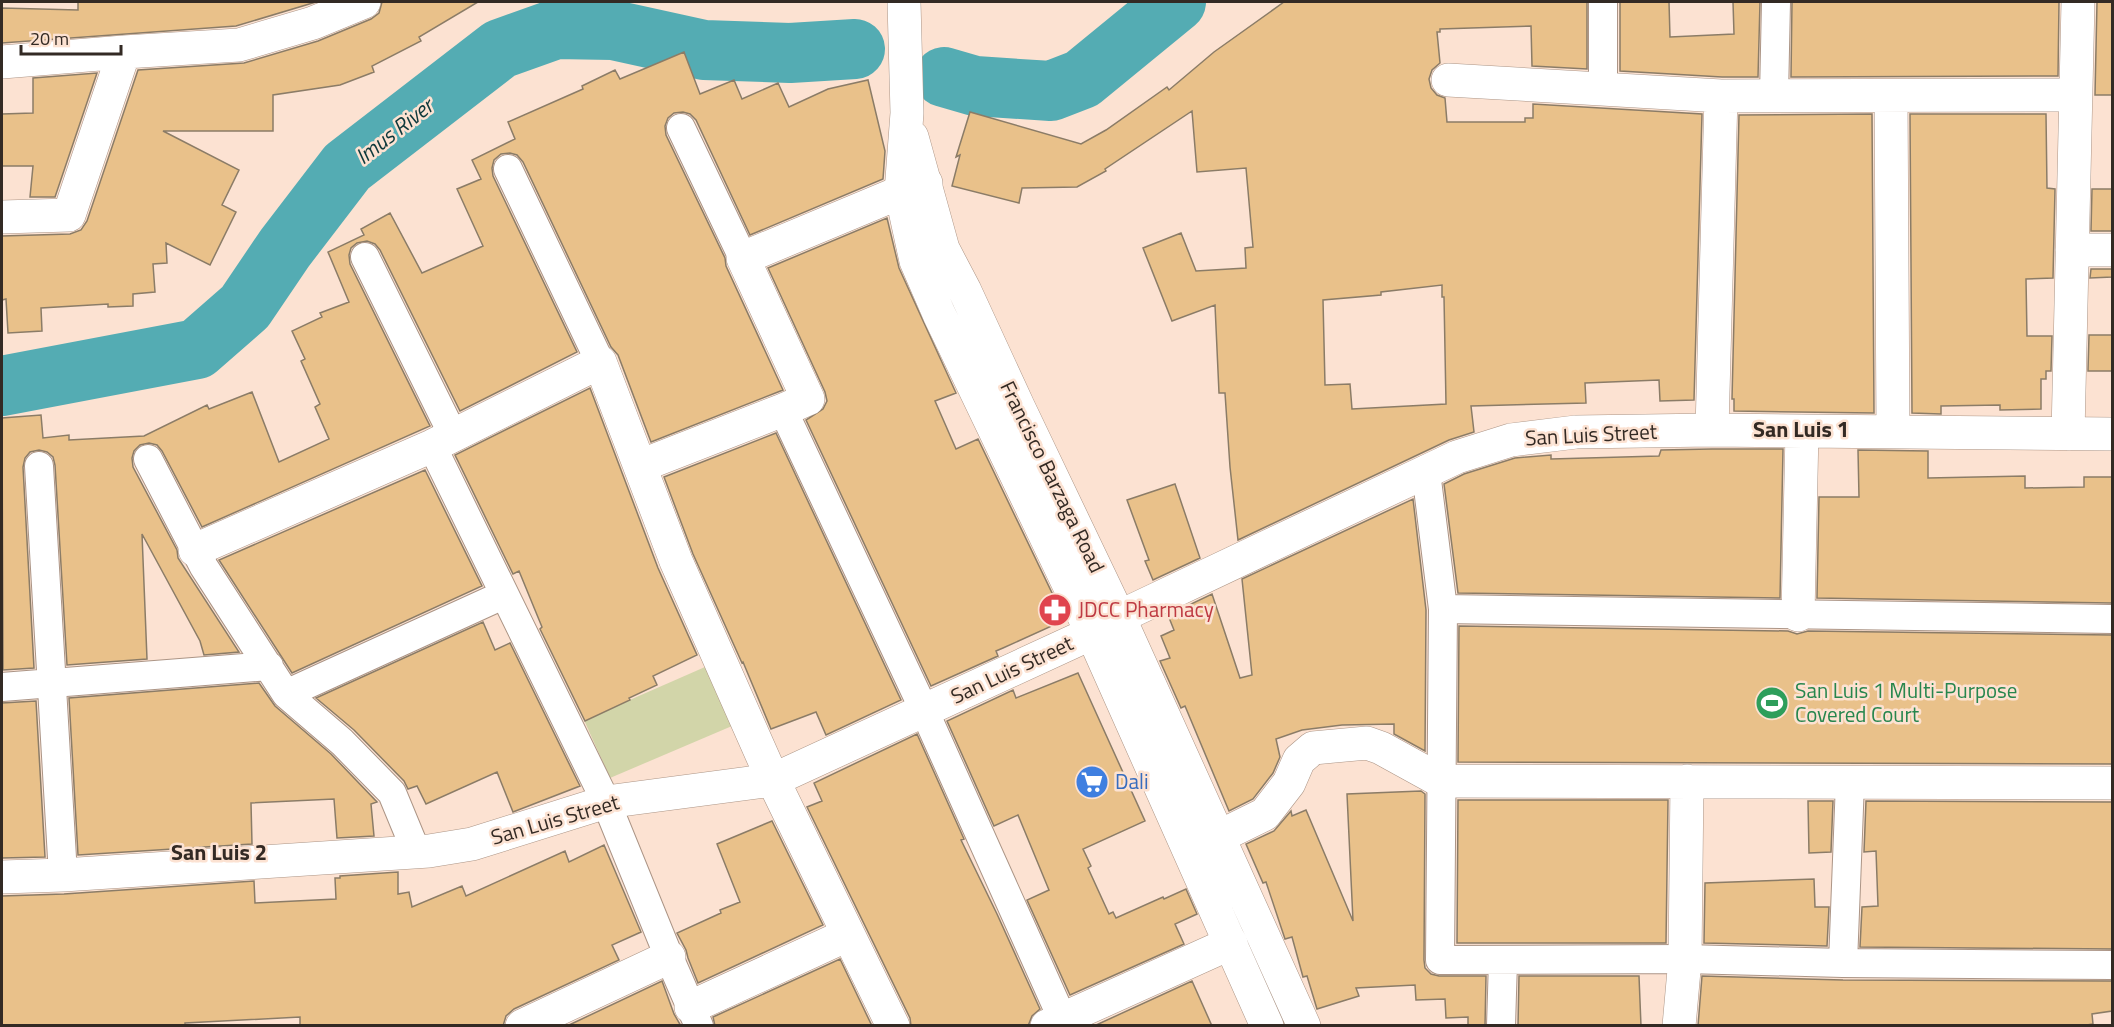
<svg xmlns="http://www.w3.org/2000/svg" width="2114" height="1027" font-family="'Titillium Web',sans-serif">
<rect width="100%" height="100%" fill="#fce2d2"/>
<!-- green -->
<path fill="#d2d5a9" d="M705,667L732,726L610,778L584,720Z"/>
<g fill="none" stroke-linecap="round" stroke-linejoin="round">
<!-- river -->
<path stroke="#54acb3" stroke-width="60" d="M944,77L975,86L1051,91L1082,79L1176,2
M2,386L197,349L245,307L285,248L347,167L500,49L556,29L613,30L704,50L790,53L855,49"/>
</g>
<!-- building -->
<path fill="#e9c18a" stroke="#8b7c67" stroke-width="1.5" fill-rule="evenodd" d="M78,2H316L236,26L2,43V8L78,10Z
M382,2H478L419,37L421,41L372,66L374,72L340,85L273,95V131H163L239,170L222,205L236,212L210,265L166,243L167,263L153,264L155,292L133,294V306L108,307V304L41,308L42,331L8,333L6,299L2,300V236L70,234L81,230L87,221L138,70L244,63L318,41L371,19L379,13Z
M1284,2H1587V69L1532,66L1531,26L1440,29V32H1437L1440,63L1432,70L1429,79L1431,88L1437,95L1445,98L1447,122H1525V118H1533V104L1702,114L1694,400L1660,401L1659,380L1585,383L1586,403L1471,406L1474,432L1449,440L1238,540L1230,467L1225,393H1219L1215,305L1172,321L1143,248L1181,233L1196,271L1246,268L1245,248L1253,247L1246,168L1197,172L1192,111L1105,169L1106,171L1077,187L1022,188L1019,203L952,186L960,155L956,157L970,112L1081,144L1106,130L1167,87L1169,90L1214,52ZM1442,285V297H1444L1446,404L1352,409L1350,384L1325,385L1323,300L1381,295V292Z
M1620,2H1669L1670,37L1734,34L1733,2H1760L1758,77H1722L1620,71Z
M1792,2H2059L2058,76L1791,77Z
M2097,2H2112V95H2095Z
M684,52L700,94L734,80L742,99L778,83L789,107L828,89L868,80L885,151L883,179L750,235L696,120L690,114L683,112L674,113L668,118L665,126L666,135L725,258L726,266L783,390L651,442L618,355L611,347L523,162L517,155L510,153L501,154L494,160L492,168L493,176L577,352L460,411L380,250L375,244L367,241L357,243L351,248L349,255L350,264L430,426L202,527L162,451L157,445L149,443L140,445L134,451L132,458L133,467L177,550L178,558L239,652L204,655L200,641L142,534L147,659L67,665L55,465L53,457L47,452L39,450L30,452L25,458L23,467L34,668L3,670L2,418L41,415L43,438L69,435V440L144,436L207,405L209,409L252,392L279,462L329,439L315,407L320,404L301,361L305,359L292,331L322,317L320,313L349,302L328,252L364,235L361,229L390,213L422,273L483,246L457,189L481,179L472,160L515,139L508,122L583,89L582,86L615,70L620,79Z
M97,73L55,197H30L33,166H2V114L33,113V78Z
M1872,114L1874,413L1734,411V399H1732L1739,115Z
M1910,114H2046L2047,188L2055,189L2053,278L2026,279L2027,336H2052L2051,371H2046V379H2041V409L2000,410V405L1941,406V414L1912,413Z
M2092,189H2112V231H2091Z
M887,218L899,268L956,393L935,401L956,449L978,439L1065,620L1003,648L996,651L998,656L931,686L806,420L823,409L827,401L825,392L768,268Z
M2091,269H2112V277L2090,278Z
M2089,335H2112V371H2088Z
M590,388L658,568L697,655L653,676L657,685L629,698L630,700L585,721L540,629L542,627L519,571L513,574L455,455Z
M776,433L901,700L826,735L816,712L771,729L743,662L742,663L693,554L664,477Z
M1712,449H1783L1780,598L1458,593L1444,484L1464,474L1515,458L1551,455V459L1659,456L1661,450Z
M1858,450L1928,451V478L2025,476V488L2084,487V477H2112V603L1817,598L1819,497H1859Z
M425,470L482,586L292,673L219,560Z
M1175,484L1200,558L1153,580L1145,561L1149,560L1127,500Z
M1413,499L1426,610L1425,751L1394,734V724L1342,725L1302,730L1276,739L1280,757L1273,773L1253,799L1229,811L1185,706L1181,708L1160,661L1170,658L1161,636L1174,630L1168,615L1212,594L1240,678L1252,675L1242,579Z
M483,622L495,650L510,643L580,786L513,812L497,772L426,804L417,786L408,789L404,781L354,730L316,698Z
M1459,626L1788,631L1797,634L1808,631L2112,635V764L1458,762Z
M1078,673L1145,821L1083,849L1091,866L1088,868L1109,914L1113,912L1116,918L1163,897L1164,899L1186,889L1197,914L1175,924L1184,944L1070,995L1027,900L1049,890L1018,815L994,826L947,721L1013,690L1016,698Z
M259,683L275,706L331,754L377,802L371,804L374,836L337,838L334,799L251,803L252,844L78,855L69,698Z
M36,701L45,857L2,858V703Z
M917,734L964,839L961,840L997,914L1040,1009L1032,1016L1028,1026H911L910,1018L807,807L822,801L814,783Z
M1421,791L1425,794L1424,960L1425,968L1431,974L1439,976H1486L1485,1026H1468V1017L1446,1018L1445,999L1416,1000L1415,985L1356,988L1359,996L1317,1009L1307,976L1303,977L1292,937L1285,939L1266,882L1263,883L1246,844L1274,831L1291,811L1292,816L1306,810L1353,921L1347,794Z
M1458,800H1668L1666,943H1457Z
M1808,801H1833L1831,852L1809,853Z
M1866,801L2112,802V949L1860,947L1862,907L1878,906L1876,851L1864,852Z
M772,821L823,925L698,983L688,958L686,950L677,933L721,913L720,910L740,902L717,844Z
M604,845L641,932L612,945L619,960L514,1009L506,1016L503,1026H300V1017L185,1023V1025L166,1026H2V896L64,894L254,881L255,903L336,899L335,878H340V876L398,872V894L409,892L412,907L462,886L466,896L565,851L569,862Z
M1814,879L1815,907H1829L1827,946L1704,943L1705,883Z
M840,959L872,1026H715L713,1017Z
M1519,976H1639L1641,1026H1518Z
M1702,976L1843,980L2112,981V1011L2092,1014L2093,1024L2080,1026H1698Z
M662,981L674,1014L681,1026H567Z
M1192,981L1212,1026H1094Z"/>
<g fill="none" stroke-linecap="round" stroke-linejoin="round">
<!-- pedestrian casing -->
<g stroke="#ac9586" stroke-width="30">
<path id="pedestrian" d="M1603,89V2
M1774,96L1776,2
M681,128L743,258
M508,169L600,362
M365,257L453,435
M783,410L924,710L1062,1018
M432,446L606,802L669,957L699,1026
M148,459L204,567L286,694L342,742L392,793L416,851
M39,466L63,875
M1426,472L1443,609L1440,960L1685,959L1843,963L2112,965
M1443,609L2112,619
M2,687L269,666
M286,694L503,595
M1843,963L1850,782
M1501,1026L1503,961"/>
</g>
<!-- minor casing -->
<g stroke="#ac9586" stroke-width="34">
<path id="minor" d="M2,62L124,52L239,45L313,23L364,2
M1448,80L1721,96L2075,95
M1891,96L1893,432
M2,217L69,215L124,52
M2072,250H2112
M1712,430L1721,96
M2068,434L2078,2
M640,466L783,410L808,399L743,258L901,192L926,183
M195,550L432,446L600,362L676,561L773,780L893,1026
M1798,615L1802,431
M1194,849L1265,814L1289,783L1299,760L1313,748L1367,743L1381,748L1441,781L2112,783
M2,877L63,875L429,851L472,844L606,802L773,780L1092,633L1119,617L1457,457L1511,440L1576,432L1712,430L2112,434
M691,1007L847,935
M522,1026L669,957
M1047,1026L1231,943
M1679,1026L1685,959L1687,781"/>
</g>
<!-- tertiary casing -->
<g stroke="#ac9586" stroke-width="34">
<path id="tertiary" d="M904,2L907,113L901,192L916,261L939,314L1092,633L1267,1026
M912,137L943,249L965,291L1018,406L1119,617L1304,1026"/>
</g>
<!-- pedestrian -->
<use href="#pedestrian" stroke="#fff" stroke-width="28"/>
<!-- minor -->
<use href="#minor" stroke="#fff" stroke-width="33"/>
<!-- tertiary -->
<use href="#tertiary" stroke="#fff" stroke-width="33"/>
</g>
<!-- icons -->
<defs>
<g id="pharmacy-disc" transform="scale(1.725)"><circle r="9.5" fill="#e0444e" stroke="#fce2d2"/><path d="M-2-6h4v4h4v4h-4v4h-4v-4h-4v-4h4Z" fill="#fff"/></g>
<g id="stadium-disc" transform="scale(1.725)"><circle r="9.5" fill="#2e9e5b" stroke="#fce2d2"/><path d="M0-5a6.5 5 0 1 0 0 10a6.5 5 0 1 0 0-10ZM-3.5-1.8h7v3.6h-7Z" fill="#fff"/></g>
<g id="supermarket-disc" transform="scale(1.725)"><circle r="9.5" fill="#3f7fe0" stroke="#fce2d2"/><path d="M-6-5.5h2.5l.6 2H6L4.5 2H-2.5L-4.4-4H-6ZM-1.5 3.2a1.3 1.3 0 1 0 .1 0ZM3 3.2a1.3 1.3 0 1 0 .1 0Z" fill="#fff"/></g>
</defs>
<g fill-rule="evenodd">
<use href="#pharmacy-disc" x="1055" y="610"/>
<use href="#stadium-disc" x="1772" y="703"/>
<use href="#supermarket-disc" x="1092" y="782"/>
</g>
<g text-anchor="middle" stroke-width="5" stroke-linejoin="round" paint-order="stroke">
<!-- street labels -->
<g font-size="21" fill="#332a24" stroke="#fce2d2">
<text transform="translate(1591 435) rotate(-3)" y="7">San Luis Street</text>
<text transform="translate(1052 477) rotate(64)" y="7">Francisco Barzaga Road</text>
<text transform="translate(1012 670) rotate(-25)" y="7">San Luis Street</text>
<text transform="translate(555 820) rotate(-16)" y="7">San Luis Street</text>
</g>
<!-- health labels -->
<g font-size="21" fill="#be3a42" stroke="#fce2d2" text-anchor="start">
<text x="1078" y="617">JDCC Pharmacy</text>
</g>
<!-- leisure labels -->
<g font-size="21" fill="#27864d" stroke="#fce2d2" text-anchor="start">
<text x="1795" y="698">San Luis 1 Multi-Purpose<tspan x="1795" dy="24">Covered Court</tspan></text>
</g>
<!-- shop labels -->
<g font-size="21" fill="#366cbe" stroke="#fce2d2" text-anchor="start">
<text x="1115" y="789">Dali</text>
</g>
<!-- water labels -->
<g font-size="22" font-style="italic" fill="#0d383b" stroke="#fce2d2">
<text transform="translate(394 131) rotate(-38)" y="8">Imus River</text>
</g>
<!-- neighbourhood labels -->
<g font-size="22" font-weight="bold" fill="#332a24" stroke="#fce2d2">
<text x="1801" y="437">San Luis 1</text>
<text x="219" y="860">San Luis 2</text>
</g>
</g>
<!-- border -->
<rect width="2114" height="1027" fill="none" stroke="#332a24" stroke-width="6"/>
<!-- scale -->
<path d="M21 45v9h100v-9" fill="none" stroke="#332a24" stroke-width="3"/>
<text x="30" y="45" font-size="18" fill="#332a24" stroke="#fce2d2" stroke-width="4.5" paint-order="stroke">20 m</text>
</svg>
